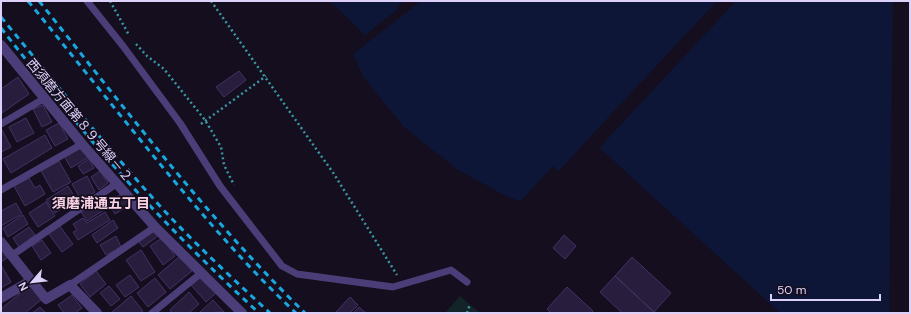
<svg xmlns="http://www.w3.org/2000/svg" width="911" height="314" font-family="'DM Sans','Noto Sans JP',sans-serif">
<rect width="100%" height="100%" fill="#140e1e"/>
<!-- green -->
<path fill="#122427" d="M460,296L480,313H445Z"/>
<!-- water -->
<path fill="#0e1637" d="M330,1H910V313H780L589,138L559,171L553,166L521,201L510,198L458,170L404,127L364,78L353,54L349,48L365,35Z"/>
<!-- pier -->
<path fill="#140e1e" d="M404,1H421L353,54L349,48L398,9L397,7Z
M717,1H736L599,148L589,138Z
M893,1H910V313H889Z"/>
<!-- building -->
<path fill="#291d3d" stroke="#453166" d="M239,71L246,80L224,97L216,87Z
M18,77L29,94L2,113L1,89Z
M43,105L52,122L42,127L33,109Z
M26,118L34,133L17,142L9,127Z
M59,123L68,139L55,146L46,130Z
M1,128L11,147L1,152Z
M45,135L52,148L11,173L3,159Z
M82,145L89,157L71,168L64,156Z
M89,159L94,168L83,174L78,166Z
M59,161L71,182L53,192L41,171Z
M100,171L108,183L99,190L91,177Z
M87,176L95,192L81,200L72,184Z
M29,178L35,188L40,185L45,194L25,206L14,186Z
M68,186L76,199L55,213L46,200Z
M122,193L130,205L115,214L108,203Z
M101,199L107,208L87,221L81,212Z
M46,202L55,216L38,227L29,213Z
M16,203L22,214L1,226V211Z
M105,212L110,220L78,240L73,232L77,230L73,224L83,218L87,223Z
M23,215L28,224L8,237L3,228Z
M113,220L118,228L97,243L92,235Z
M59,225L73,244L62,252L48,233Z
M29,227L35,235L19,247L13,238Z
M154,230L158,236L143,247L138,241Z
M564,235L576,246L565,259L553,248Z
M116,236L121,247L106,255L100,245Z
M162,238L175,256L163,265L150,246Z
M42,240L51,253L41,260L32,246Z
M1,249L7,258L1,262Z
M141,250L155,272L141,281L126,260Z
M180,256L192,271L170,289L158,275Z
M632,257L671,293L654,312L615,276Z
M1,265L11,282L1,288Z
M96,271L106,284L90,297L80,284Z
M130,275L139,287L125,297L116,285Z
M200,276L216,293L206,302L191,285Z
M615,276L654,312L652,313H622L600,292Z
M155,278L166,292L148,307L137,293Z
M30,285L42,299L25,313H1V309Z
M109,286L120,299L111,306L100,293Z
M567,287L593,311L592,313H551L547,309Z
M189,292L199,304L189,313H172L170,310Z
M72,295L82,308L75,313H64L58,305Z
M131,296L143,311L140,313H112V312Z
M350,297L358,305L350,313H337L336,312Z
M213,300L224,312L201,313L200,312Z
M40,307L46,313H32Z
M359,307L366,313H353Z"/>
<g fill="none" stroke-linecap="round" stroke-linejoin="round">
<!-- path -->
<path stroke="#3a98a4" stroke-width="2.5" stroke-dasharray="2 3" stroke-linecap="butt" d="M110,1L129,35
M211,1L334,174L397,275
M136,44L147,56L164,69L205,120L221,147L224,165L234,185
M201,124L266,76
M467,313L470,304"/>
<!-- service -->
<path stroke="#4b3e78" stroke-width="7" d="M87,1L123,46L180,123L220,186L282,266L297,274L393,287L451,270L467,282
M1,124L45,98
M1,190L82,144
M11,256L116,184
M70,285L155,227
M152,313L200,274"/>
<!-- minor -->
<path stroke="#4b3e78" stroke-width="10" d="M1,45L82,144L155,227L242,313
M1,242L46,299L70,285L97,313
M1,298L32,280"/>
<!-- rail -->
<path stroke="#18a7de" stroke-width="3" stroke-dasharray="6 5" stroke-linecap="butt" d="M28,1C77,61 125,122 175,182C213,227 252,272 296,313
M39,1C125,108 207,218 305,313
M1,17C53,80 104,144 159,205C194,243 232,278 270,313
M1,28C31,66 61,105 92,141C144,202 200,259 259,313"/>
</g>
<g text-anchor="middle" stroke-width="3.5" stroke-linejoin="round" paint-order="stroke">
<!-- street labels -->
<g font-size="13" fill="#ddd1fa" stroke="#140e1e">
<text transform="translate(80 120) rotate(50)" y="5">西須磨方面第８９号線－２</text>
</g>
<!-- neighbourhood labels -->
<g font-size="14" font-weight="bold" fill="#fad2e5" stroke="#140e1e">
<text x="101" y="208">須磨浦通五丁目</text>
</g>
</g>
<!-- border -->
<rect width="911" height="314" fill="none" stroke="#ddd1fa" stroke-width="4"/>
<!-- north arrow -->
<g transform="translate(32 282) rotate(242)" stroke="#140e1e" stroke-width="3" paint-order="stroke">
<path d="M0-3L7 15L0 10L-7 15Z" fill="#ddd1fa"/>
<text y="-6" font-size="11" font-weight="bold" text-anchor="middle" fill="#ddd1fa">N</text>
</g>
<!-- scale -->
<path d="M771 294v6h109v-6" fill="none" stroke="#ddd1fa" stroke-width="2"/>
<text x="777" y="294" font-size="12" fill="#ddd1fa" stroke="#140e1e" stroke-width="3" paint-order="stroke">50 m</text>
</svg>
